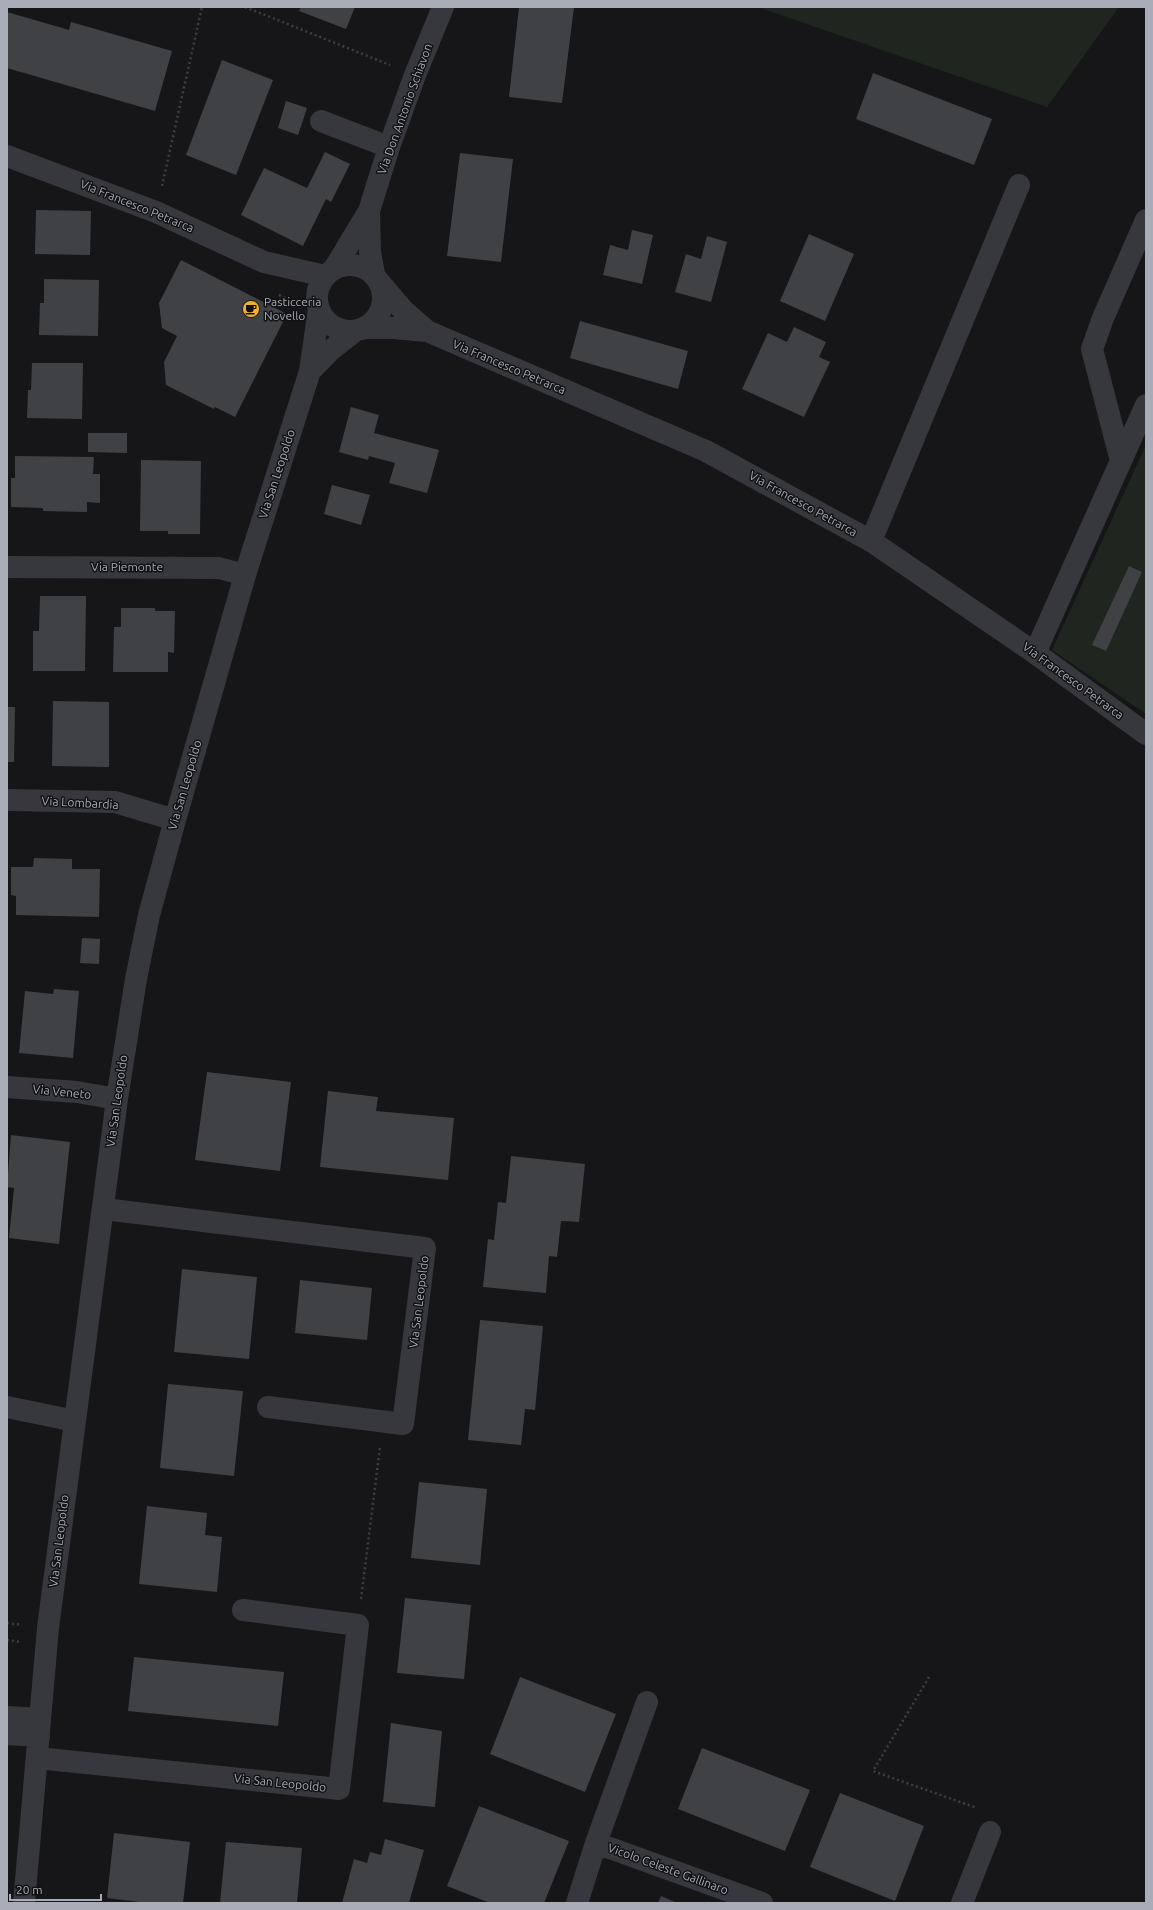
<svg xmlns="http://www.w3.org/2000/svg" width="1153" height="1910" font-family="Ubuntu,sans-serif">
<rect width="100%" height="100%" fill="#161618"/>
<!-- green -->
<path fill="#1e261f" d="M758,7H1119L1047,107Z
M1146,445V714L1052,650Z"/>
<!-- building -->
<path fill="#404145" d="M301,7H355L346,29L299,11Z
M519,7H574L562,103L509,97Z
M7,12L69,30L71,22L172,51L155,111L7,68Z
M222,60L273,80L236,175L186,155Z
M873,73L992,119L974,165L856,119Z
M286,101L307,108L298,135L278,128Z
M325,152L350,164L331,202L326,199L303,246L241,215L264,168L307,188Z
M460,153L513,159L501,262L447,256Z
M36,210L91,211L90,255L35,254Z
M632,230L653,235L642,284L603,275L610,245L628,250Z
M809,234L854,254L825,321L780,301Z
M707,236L727,242L711,302L675,292L686,254L701,259Z
M181,260L287,314L235,417L215,407L214,409L166,385L164,362L177,336L162,328L159,303Z
M44,279L99,280L98,336L39,335L40,303H44Z
M580,321L688,351L678,389L570,358Z
M794,327L826,342L819,357L830,362L804,417L742,389L768,333L787,342Z
M32,363H83L82,419L27,418L28,390H31Z
M351,407L379,415L374,433L439,450L427,493L389,483L395,463L369,456L368,460L339,452Z
M88,433H127V453L88,452Z
M15,456L94,457L93,474H100V503L87,502V512L43,511V508L11,507V478H15Z
M141,460L201,461L200,534H168V531H140Z
M332,485L370,495L361,525L324,514Z
M1129,566L1142,572L1106,651L1092,645Z
M40,596H86L85,671H33V631H39Z
M121,608H155V611H175L174,653L168,652V672H113L114,627H121Z
M53,701L109,702V767L52,766Z
M7,707H15L14,762H7Z
M34,858L72,859V869H100L99,917L16,915V896L11,895V867H33Z
M82,938L100,939L99,964L80,963Z
M54,989L79,991L73,1058L19,1053L25,991L53,994Z
M207,1072L291,1082L280,1171L195,1160Z
M328,1091L378,1097L376,1111L454,1118L448,1180L320,1167Z
M11,1135L70,1142L59,1244L9,1238L14,1188L7,1187Z
M511,1156L585,1164L579,1222L561,1221L557,1257L549,1256L546,1293L483,1287L488,1239L494,1240L498,1202L506,1203Z
M182,1269L257,1277L249,1359L174,1352Z
M300,1280L372,1288L367,1340L295,1333Z
M480,1320L543,1326L535,1410L525,1409L521,1445L468,1440Z
M168,1384L243,1391L234,1476L160,1468Z
M419,1482L487,1489L480,1565L411,1558Z
M147,1506L207,1513L205,1535L222,1537L217,1592L139,1584Z
M405,1598L471,1605L464,1679L397,1673Z
M134,1657L284,1672L278,1726L128,1711Z
M520,1677L616,1714L585,1792L490,1754Z
M391,1723L442,1731L435,1807L383,1802Z
M702,1748L810,1790L785,1851L678,1809Z
M840,1793L924,1826L895,1901L810,1867Z
M479,1806L569,1841L544,1903H490L447,1886Z
M114,1833L190,1842L183,1903H147L107,1898Z
M385,1839L424,1850L409,1903H342L354,1859L367,1863L370,1852L381,1855Z
M226,1842L302,1848L297,1903H220Z
M661,1896L677,1903H658Z"/>
<g fill="none" stroke-linecap="round" stroke-linejoin="round">
<!-- path -->
<path stroke="#3d3f44" stroke-width="2.5" stroke-dasharray="2 3" stroke-linecap="butt" d="M245,7L390,65
M162,186L202,7
M279,295L294,302
M361,1599L380,1447
M7,1623L22,1625
M7,1640L20,1642
M929,1677L873,1771L977,1808"/>
<!-- minor -->
<path stroke="#37383d" stroke-width="22" d="M321,121L389,147
M7,156L156,212L264,262L325,276
M369,211L370,252L374,274
M317 298a33 33 0 1 1 66 0a33 33 0 1 1-66 0Z
M334,269L369,211L389,147L415,75L443,7
M380,283L403,310L427,331
M365,328H393L427,331L706,451L871,541L1035,653L1146,734
M310,371L331,350L355,331
M1121,461L1092,349L1103,318L1146,220
M871,541L1019,185
M7,567L219,568L245,575
M1035,653L1146,405
M7,800L115,802L175,820
M7,1087L77,1092L117,1099
M104,1209L425,1248L403,1424L268,1407
M7,1407L75,1421
M7,1717L40,1719
M7,1734L39,1736
M37,1758L339,1789L358,1625L243,1610
M596,1843L647,1702
M24,1903L48,1628L117,1099L136,979L149,915L175,820L245,575L310,371L319,309
M577,1903L596,1843L762,1903
M962,1903L990,1832"/>
</g>
<!-- icons -->
<defs>
<g id="cafe-disc" transform="scale(0.9)"><circle r="9.5" fill="#f2b134" stroke="#111113"/><path d="M-5.5-4.5H6V0H3Q3 3.5 0 3.5H-2.5Q-5.5 3.5-5.5 0ZM3-3.2v2h1.7v-2ZM-6 4.5H4V6H-6Z" fill="#111"/></g>
</defs>
<g fill-rule="evenodd">
<use href="#cafe-disc" x="251" y="309"/>
</g>
<g text-anchor="middle" stroke-width="3" stroke-linejoin="round" paint-order="stroke">
<!-- street labels -->
<g font-size="12" fill="#a8adb8" stroke="#111113">
<text transform="translate(405 109) rotate(-70)" y="4">Via Don Antonio Schiavon</text>
<text transform="translate(137 206) rotate(22)" y="4">Via Francesco Petrarca</text>
<text transform="translate(509 367) rotate(23)" y="4">Via Francesco Petrarca</text>
<text transform="translate(277 474) rotate(-72)" y="4">Via San Leopoldo</text>
<text transform="translate(803 504) rotate(29)" y="4">Via Francesco Petrarca</text>
<text x="127" y="571">Via Piemonte</text>
<text transform="translate(1073 681) rotate(36)" y="4">Via Francesco Petrarca</text>
<text transform="translate(185 785) rotate(-74)" y="4">Via San Leopoldo</text>
<text transform="translate(80 803) rotate(3)" y="4">Via Lombardia</text>
<text transform="translate(62 1092) rotate(6)" y="4">Via Veneto</text>
<text transform="translate(117 1101) rotate(-82)" y="4">Via San Leopoldo</text>
<text transform="translate(419 1302) rotate(-83)" y="4">Via San Leopoldo</text>
<text transform="translate(59 1541) rotate(-83)" y="4">Via San Leopoldo</text>
<text transform="translate(280 1783) rotate(6)" y="4">Via San Leopoldo</text>
<text transform="translate(668 1869) rotate(20)" y="4">Vicolo Celeste Gallinaro</text>
</g>
<!-- poi labels -->
<g font-size="12" fill="#a8adb8" stroke="#111113" text-anchor="start">
<text x="264" y="306">Pasticceria<tspan x="264" dy="14">Novello</tspan></text>
</g>
</g>
<!-- border -->
<rect width="1153" height="1910" fill="none" stroke="#a8adb8" stroke-width="16"/>
<!-- scale -->
<path d="M10 1894v6h91v-6" fill="none" stroke="#a8adb8" stroke-width="2"/>
<text x="16" y="1894" font-size="12" fill="#a8adb8" stroke="#111113" stroke-width="3" paint-order="stroke">20 m</text>
</svg>
